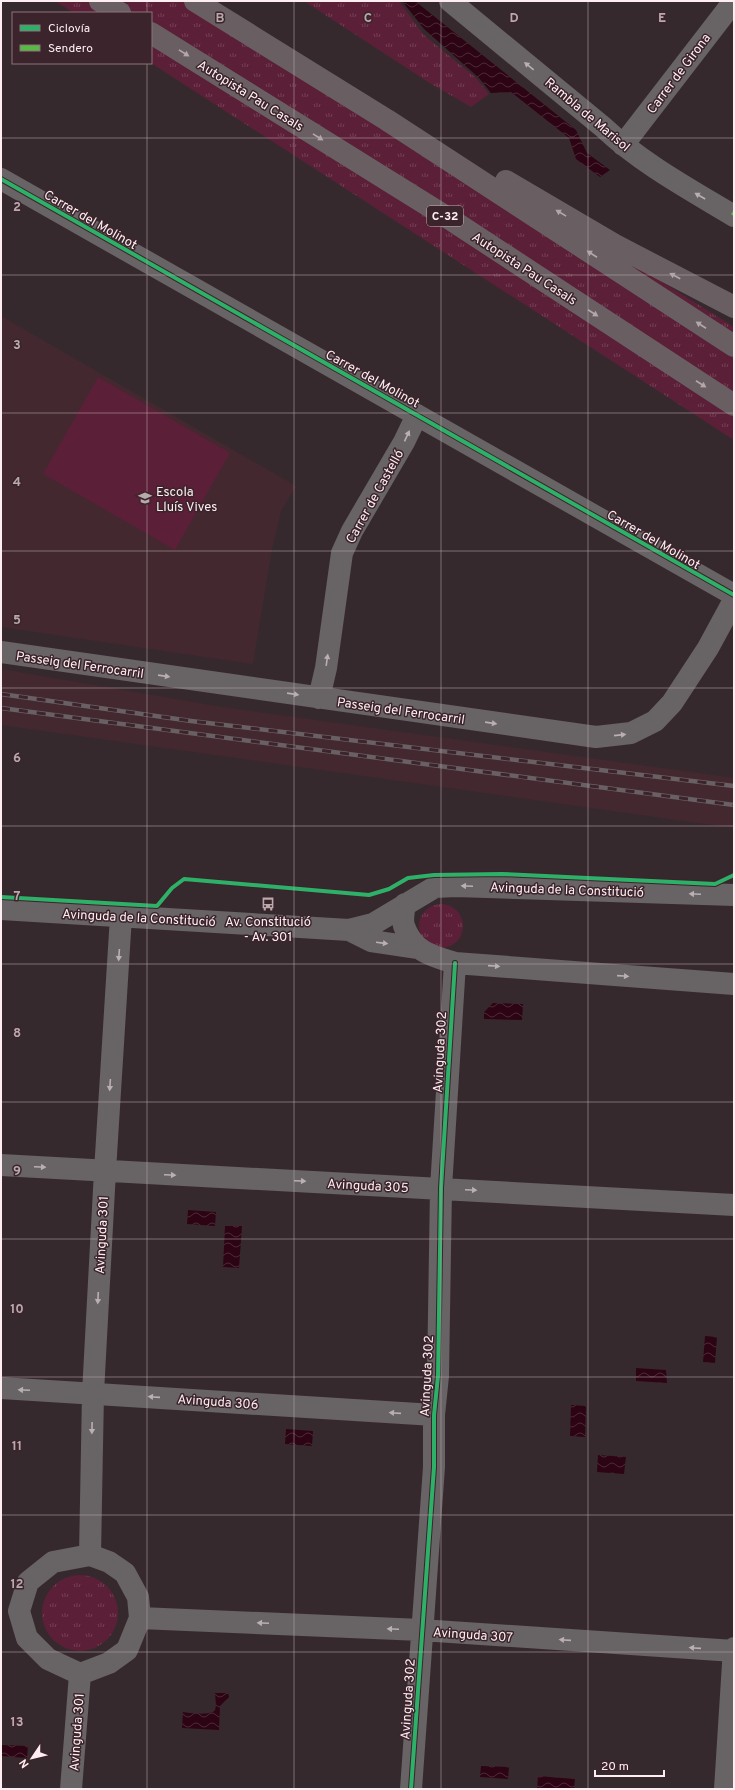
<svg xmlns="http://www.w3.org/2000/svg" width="735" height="1790" font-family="Overpass,sans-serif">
<defs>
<pattern id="grass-tufts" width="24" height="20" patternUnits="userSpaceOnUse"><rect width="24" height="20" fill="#5b1f37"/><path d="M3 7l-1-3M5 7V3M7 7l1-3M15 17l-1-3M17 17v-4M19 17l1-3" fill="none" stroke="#744054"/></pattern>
<pattern id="water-waves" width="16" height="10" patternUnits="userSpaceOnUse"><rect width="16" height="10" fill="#2d0414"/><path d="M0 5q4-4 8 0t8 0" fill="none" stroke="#4c2937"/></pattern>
</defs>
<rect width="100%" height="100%" fill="#36292d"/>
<!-- built -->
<path fill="#432830" d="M1,316L296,486L281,511L272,549L253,664L1,627Z
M1,669L222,707L734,778V828L1,725Z"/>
<!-- grass -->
<path fill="url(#grass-tufts)" d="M55,1H213L734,327V440L151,63V13H74Z
M304,1H399L424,35L475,77L489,94L471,107L428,82Z
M419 926a22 22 0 1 1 44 0a22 22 0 1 1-44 0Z
M42 1613a38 38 0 1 1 76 0a38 38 0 1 1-76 0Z"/>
<!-- pitch -->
<path fill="#5b1f37" d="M98,377L230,453L175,550L43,474Z"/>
<!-- water -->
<path fill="url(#water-waves)" d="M402,1H415L576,130L587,153L610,170L600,177L576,159L569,138L511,92L491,93L479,78L424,29Z
M493,1003L523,1004L522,1020L484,1019V1012Z
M188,1210L216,1212L215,1226L187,1224Z
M225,1226H242L239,1268L223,1267Z
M705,1336L717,1337L715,1363L703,1362Z
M636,1368L666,1370L667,1383L636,1381Z
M571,1405L586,1406L585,1437L570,1436Z
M286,1429L313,1431L312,1446L285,1444Z
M598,1455L626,1457L624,1474L597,1472Z
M215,1693H228L229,1697L220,1706L219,1730L182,1728L183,1712C189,1713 212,1716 215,1710C217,1705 215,1698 215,1693Z
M1,1745L28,1746L27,1758L1,1756Z
M481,1766L509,1767L508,1779L480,1777Z
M538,1776L575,1779L574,1789H537Z"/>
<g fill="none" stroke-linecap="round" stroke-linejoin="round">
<!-- minor -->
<path stroke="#686364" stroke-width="22" d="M450,1L603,127C641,163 689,189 734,216
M623,145L734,1
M1,179L734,595
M1,652L596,737L631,733L655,721L672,703L708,648L734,600
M319,698L326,668L342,553L352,531L404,442L417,415
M405,904C404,910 402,920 404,926C413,952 432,956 455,963L734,984
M1,909L349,930L373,924L435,887L456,886L734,895
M349,930L371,941L418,948
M1,1165L734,1205
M1,1388L434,1415
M90,1555L93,1393L105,1171L121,916
M90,1555L109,1562L125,1573L138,1597L140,1618L127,1650L109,1663L80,1674L48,1659L27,1638L19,1611L28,1582L53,1562Z
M140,1618L421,1630L734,1651
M71,1789L80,1674
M411,1789L434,1467V1415L438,1376L441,1188L455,963
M725,1789L734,1648"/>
<!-- highway -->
<path stroke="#695f63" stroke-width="22" d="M100,1L120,13
M195,1L387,120L734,346
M151,33L453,221L734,405
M506,181L615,245L734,307"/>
<!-- rail casing -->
<g stroke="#696063" stroke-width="4.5">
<path id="rail" d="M1,694L191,721L734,786
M1,708L734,805"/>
</g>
<!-- rail -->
<use href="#rail" stroke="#3b242b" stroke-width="3" stroke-dasharray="9" stroke-linecap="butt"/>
<!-- quiet -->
<path stroke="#58b947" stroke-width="3" stroke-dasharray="6 3" stroke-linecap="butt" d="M732,215L734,212"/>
<!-- cycleway casing -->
<g stroke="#3b242b" stroke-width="6">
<path id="cycleway" d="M1,179L734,595
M1,897L157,906L172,888L184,879L369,895L389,889L408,878L434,875L502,874L715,884L734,875
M411,1789L434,1467V1415L438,1376L441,1188L455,963"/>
</g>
<!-- cycleway -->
<use href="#cycleway" stroke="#2db169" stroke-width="4"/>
</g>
<!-- one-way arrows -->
<defs><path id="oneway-solid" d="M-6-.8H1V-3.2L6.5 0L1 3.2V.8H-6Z"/></defs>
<g fill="#b4a6aa">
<use href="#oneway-solid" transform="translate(184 53) rotate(32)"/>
<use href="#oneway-solid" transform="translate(318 137) rotate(32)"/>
<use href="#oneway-solid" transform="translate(561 213) rotate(-149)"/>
<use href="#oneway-solid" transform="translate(592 254) rotate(-147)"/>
<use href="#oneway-solid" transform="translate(675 276) rotate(-152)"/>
<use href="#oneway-solid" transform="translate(593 313) rotate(33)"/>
<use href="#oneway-solid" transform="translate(701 325) rotate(-147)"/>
<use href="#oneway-solid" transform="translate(701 384) rotate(33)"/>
</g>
<g fill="#baafb2">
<use href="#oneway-solid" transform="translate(529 66) rotate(-141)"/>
<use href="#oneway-solid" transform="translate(700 196) rotate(-150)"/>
<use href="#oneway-solid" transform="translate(407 436) rotate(-65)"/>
<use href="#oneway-solid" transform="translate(327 660) rotate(-82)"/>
<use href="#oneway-solid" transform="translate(164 676) rotate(8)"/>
<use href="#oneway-solid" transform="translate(293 694) rotate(8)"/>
<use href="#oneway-solid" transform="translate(491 723) rotate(8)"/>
<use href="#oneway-solid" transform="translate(620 735) rotate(-6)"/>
<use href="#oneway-solid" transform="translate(467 886) rotate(-178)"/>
<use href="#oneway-solid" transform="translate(695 894) rotate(-178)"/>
<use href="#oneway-solid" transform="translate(382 943) rotate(7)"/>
<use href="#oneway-solid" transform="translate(119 955) rotate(94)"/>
<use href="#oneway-solid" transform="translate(494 966) rotate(4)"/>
<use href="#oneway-solid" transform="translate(623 976) rotate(4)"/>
<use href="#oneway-solid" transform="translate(110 1085) rotate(94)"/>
<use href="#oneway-solid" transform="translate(40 1167) rotate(3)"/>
<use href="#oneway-solid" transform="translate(170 1175) rotate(3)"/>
<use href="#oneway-solid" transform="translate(300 1181) rotate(3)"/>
<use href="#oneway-solid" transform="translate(471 1190) rotate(3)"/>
<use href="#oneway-solid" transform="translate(98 1298) rotate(93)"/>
<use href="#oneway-solid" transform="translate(24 1390) rotate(-177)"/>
<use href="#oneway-solid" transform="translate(154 1397) rotate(-176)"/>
<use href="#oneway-solid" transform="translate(395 1413) rotate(-176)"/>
<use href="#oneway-solid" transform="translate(92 1428) rotate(91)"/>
<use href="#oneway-solid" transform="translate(263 1623) rotate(-178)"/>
<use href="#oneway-solid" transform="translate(393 1629) rotate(-178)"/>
<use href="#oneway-solid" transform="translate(565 1640) rotate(-176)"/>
<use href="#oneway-solid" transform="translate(695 1648) rotate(-176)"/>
</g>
<!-- grid -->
<path fill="none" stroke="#b8a9ad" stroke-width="1" stroke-opacity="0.55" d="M147,1V13M294,1V1789M441,1V1789M588,1V1789M147,63V1789M1,138H734M1,275H734M1,413H734M1,551H734M1,688H734M1,826H734M1,964H734M1,1102H734M1,1239H734M1,1377H734M1,1515H734M1,1652H734"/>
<!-- icons -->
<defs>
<g id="school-bare" transform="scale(1.08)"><path d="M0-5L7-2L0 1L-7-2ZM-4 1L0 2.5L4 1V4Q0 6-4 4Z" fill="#b8a9ad" stroke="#3b242b" stroke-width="2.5" paint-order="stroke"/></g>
<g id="bus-bare" transform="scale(1.08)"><path d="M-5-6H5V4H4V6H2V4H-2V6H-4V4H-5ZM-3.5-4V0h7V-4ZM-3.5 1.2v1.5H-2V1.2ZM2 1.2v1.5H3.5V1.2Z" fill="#b8a9ad" stroke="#3b242b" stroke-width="2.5" paint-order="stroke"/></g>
</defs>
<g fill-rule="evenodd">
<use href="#school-bare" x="145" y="498"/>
<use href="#bus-bare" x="268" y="904"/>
</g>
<g text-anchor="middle" stroke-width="3" stroke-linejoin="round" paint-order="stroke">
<!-- shield labels -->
<rect fill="#3b242b" stroke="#c4b1b6" stroke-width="1" x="427" y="206" width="36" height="20" rx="3"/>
<g font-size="12" font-weight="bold" fill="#feeef2">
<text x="445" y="220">C-32</text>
</g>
<!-- street labels -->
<g font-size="13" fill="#feeef2" stroke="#3b242b">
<text transform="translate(678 73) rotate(-53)" y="5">Carrer de Girona</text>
<text transform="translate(251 95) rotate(32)" y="5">Autopista Pau Casals</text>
<text transform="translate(588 114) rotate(40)" y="5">Rambla de Marisol</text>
<text transform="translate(91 219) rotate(30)" y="5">Carrer del Molinot</text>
<text transform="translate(525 268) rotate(33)" y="5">Autopista Pau Casals</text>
<text transform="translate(373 378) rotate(29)" y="5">Carrer del Molinot</text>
<text transform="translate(374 496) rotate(-61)" y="5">Carrer de Castelló</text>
<text transform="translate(654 539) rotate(30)" y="5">Carrer del Molinot</text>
<text transform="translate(80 664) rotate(8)" y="5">Passeig del Ferrocarril</text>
<text transform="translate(401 710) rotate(8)" y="5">Passeig del Ferrocarril</text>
<text transform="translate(567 889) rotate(2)" y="5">Avinguda de la Constitució</text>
<text transform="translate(139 917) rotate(3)" y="5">Avinguda de la Constitució</text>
<text transform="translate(439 1052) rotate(-87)" y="5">Avinguda 302</text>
<text transform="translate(368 1185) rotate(3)" y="5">Avinguda 305</text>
<text transform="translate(101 1235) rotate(-87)" y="5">Avinguda 301</text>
<text transform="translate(426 1376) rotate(-87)" y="5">Avinguda 302</text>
<text transform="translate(218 1401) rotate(4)" y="5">Avinguda 306</text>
<text transform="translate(473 1634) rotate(4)" y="5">Avinguda 307</text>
<text transform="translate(407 1699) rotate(-86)" y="5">Avinguda 302</text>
<text transform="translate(76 1732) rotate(-86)" y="5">Avinguda 301</text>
</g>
<!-- poi labels -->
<g font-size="13" fill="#feeef2" stroke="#3b242b" text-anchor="start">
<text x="156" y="496">Escola<tspan x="156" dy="15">Lluís Vives</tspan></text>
<text x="268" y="926" text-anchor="middle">Av. Constitució<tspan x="268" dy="15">- Av. 301</tspan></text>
</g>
</g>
<g font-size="13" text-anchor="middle" font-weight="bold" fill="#b8a9ad" stroke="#3b242b" stroke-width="3" stroke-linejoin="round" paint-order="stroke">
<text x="220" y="22">B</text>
<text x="368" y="22">C</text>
<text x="514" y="22">D</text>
<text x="662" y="22">E</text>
<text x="17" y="211">2</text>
<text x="17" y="349">3</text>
<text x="17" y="486">4</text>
<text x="17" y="624">5</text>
<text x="17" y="762">6</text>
<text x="17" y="900">7</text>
<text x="17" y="1037">8</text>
<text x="17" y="1175">9</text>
<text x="17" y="1313">10</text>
<text x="17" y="1450">11</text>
<text x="17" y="1588">12</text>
<text x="17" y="1726">13</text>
</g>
<!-- border -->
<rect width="735" height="1790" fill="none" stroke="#feeef2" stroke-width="4"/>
<!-- legend -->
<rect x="12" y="12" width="140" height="52" fill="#3b242b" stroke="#89757b"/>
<rect x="20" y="25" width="20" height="6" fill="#2db169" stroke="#89757b"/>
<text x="48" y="32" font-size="12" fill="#feeef2">Ciclovía</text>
<rect x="20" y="45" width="20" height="6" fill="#58b947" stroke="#89757b"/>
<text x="48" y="52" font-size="12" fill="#feeef2">Sendero</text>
<!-- north arrow -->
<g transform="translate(32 1758) rotate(235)" stroke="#3b242b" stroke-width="3" paint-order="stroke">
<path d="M0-3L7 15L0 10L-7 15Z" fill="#feeef2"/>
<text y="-6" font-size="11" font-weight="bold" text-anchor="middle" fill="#feeef2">N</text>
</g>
<!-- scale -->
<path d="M595 1770v6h69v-6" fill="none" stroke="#feeef2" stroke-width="2"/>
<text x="601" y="1770" font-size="12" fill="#feeef2" stroke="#3b242b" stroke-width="3" paint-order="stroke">20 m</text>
</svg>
